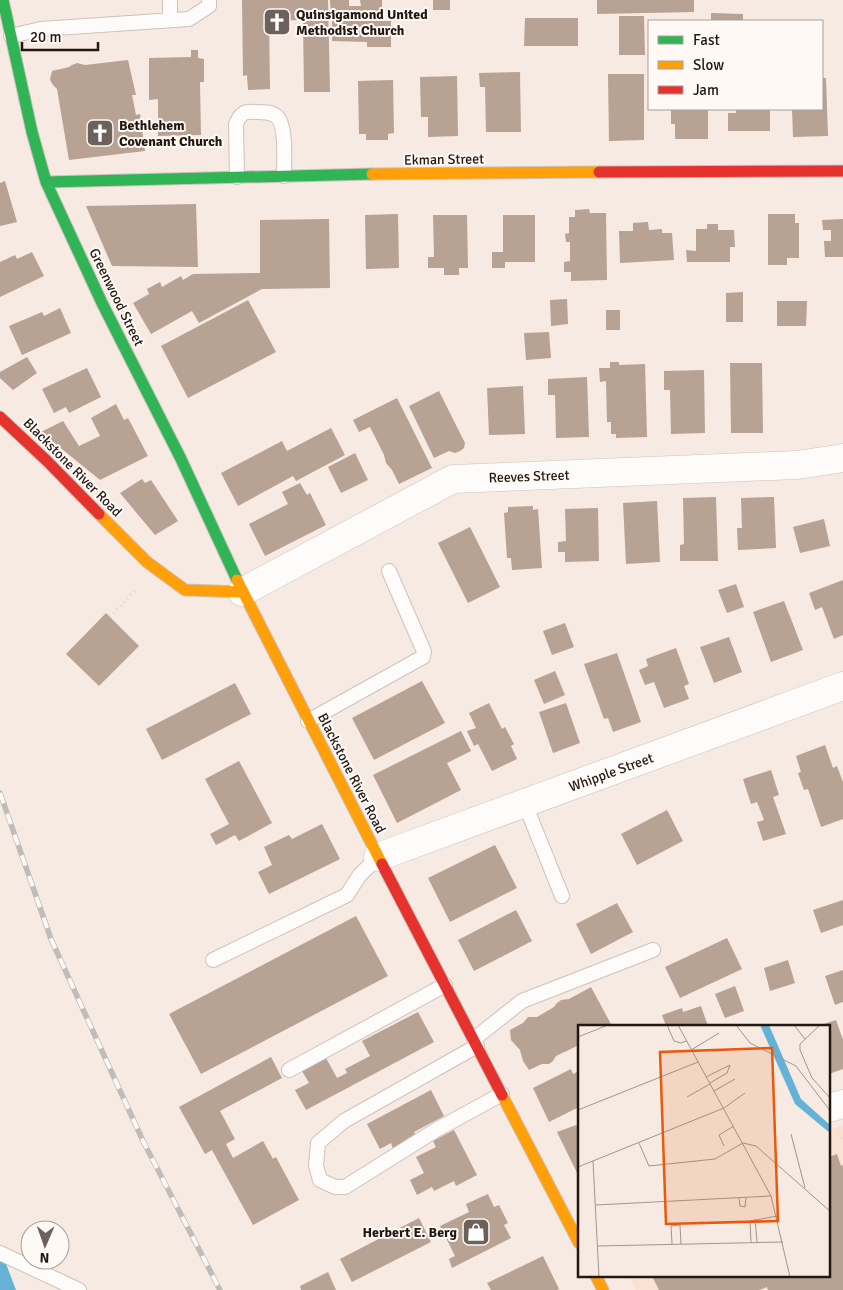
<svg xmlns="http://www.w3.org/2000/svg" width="843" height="1290" font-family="Signika,sans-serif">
<rect width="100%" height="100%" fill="#f6eae2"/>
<!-- built -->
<path fill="#fae2d3" d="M843,1125V1290H636L629,1276H829V1130Z"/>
<!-- water -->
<path fill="#64b3d6" d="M0,1248L16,1290H0Z"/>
<!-- building -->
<path fill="#b7a293" d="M242,0H328L330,92H304L303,20L269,21L270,89L248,90L247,75L243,76Z
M330,0H349V6H361L360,0H382V17L331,19Z
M433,0H450V10H433Z
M597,0H694V12L597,14Z
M711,13L743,14V21H711Z
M619,16H644L645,55H619Z
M525,18H578V46H524Z
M332,21H391V47H367V42L332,41Z
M191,50H198V58L204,59V82H200L201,135L158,136V99L149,100V58L191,57Z
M128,60L136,95H132L136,115L140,114L145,151L69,160L57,89L53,85L50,80L51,75L52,71L69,67L72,65L77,63L85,65Z
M520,72L521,132H486L485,87H480L479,73Z
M608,74H644V140L609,141Z
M457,76L458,136L428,137V117H421L420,77Z
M822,78H826L828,136L793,137L792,109H822Z
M393,80L394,133L388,134V140H366V134H359L358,81Z
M671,109H708V139H675V124H671Z
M736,109H770V131H728V113H736Z
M5,181L17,222L0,226V183Z
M196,204L198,267L112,266L86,206Z
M589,209L590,213H606L607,280L571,281V272H564V262L570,261V242H566L565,234L569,233V217H575V210Z
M398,214L399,268L366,269L365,215Z
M768,214H795V223H799V258H787V265H768Z
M433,215H467L468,268H459V275H444V268H428V257H434Z
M503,215H535V262H505V268H492V252H503Z
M329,219L330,288L262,289L199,323L192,311L151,334L133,303L149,294L147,289L160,282L162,287L181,276L183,280L193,274L260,273V220Z
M843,219V257H825L824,241H831V230H823L822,220Z
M648,222L649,230L662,229V233H672L674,260L620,263L619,231H633V223Z
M707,224H718V230H734L735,247H730V262H687L686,250L696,251V229H707Z
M32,252L44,276L0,297V262L15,255L17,259Z
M743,292V322H726V293Z
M567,299L568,324L551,326L550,300Z
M248,300L276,352L188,398L161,346Z
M777,301H807L806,326H777Z
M60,308L71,333L22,355L9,326L42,312L44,316Z
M606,310H620V330H606Z
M549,332L551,358L526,360L524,333Z
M27,357L37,373L13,390L0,378V372Z
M610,362H619V365L645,364L647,437L616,438V434H611V422H607L606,381L600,382L599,368H610Z
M730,363H762L763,433H731Z
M87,368L101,397L69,413L66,407L54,413L42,389Z
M704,370L705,433L671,434L670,390H664V371Z
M587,377L589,437L556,438L555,395H548V379Z
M523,386L525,434L489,435L487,388Z
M439,391L465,443L464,448L460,451L455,453L449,451L434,458L409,406Z
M397,398L432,468L399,484L392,470L386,463L384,455L370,427L359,432L353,420Z
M116,404L124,420L128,418L148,456L100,480L41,432L63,421L79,446L100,436L91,418Z
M331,428L345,455L296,481L293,476L238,506L221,473L282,441L287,451Z
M355,453L368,480L341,493L328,467Z
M142,479L145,483L151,480L178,521L155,535L120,493Z
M300,483L307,495L310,493L326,525L265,556L249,524L288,504L282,492Z
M716,497L718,561H680V545L684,544L683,498Z
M774,497L776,548L738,550L737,528H742L741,498Z
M657,501L660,562L626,564L623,503Z
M533,506V510L538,509L542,568L512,570L511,558H507L504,513L508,512V507Z
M598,508L599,561L565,562V552H558V542L566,541L565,509Z
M824,519L830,546L800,553L793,527Z
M470,527L500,587L468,603L438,543Z
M843,580V635L834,639L822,607L815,610L809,593Z
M736,584L744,607L727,613L718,590Z
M784,601L803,650L771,662L753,612Z
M106,613L139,646L99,686L66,654Z
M565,623L574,647L552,655L543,631Z
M729,637L742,672L714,683L700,647Z
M676,648L689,684L684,686L689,699L664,708L654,682L645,685L639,670L648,666L646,659Z
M617,653L641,722L613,732L608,718L604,719L584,664Z
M555,671L565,695L544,704L534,680Z
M422,681L445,723L374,760L352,718Z
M235,683L251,714L162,760L146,729Z
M489,703L502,729L505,727L514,744L511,746L517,759L492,771L478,744L474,746L467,731L476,728L469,713Z
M566,703L580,743L553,753L539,712Z
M461,731L471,751L447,763L461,790L397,823L373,775Z
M825,745L833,768L837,766L843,782V819L821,827L808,789L804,790L798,773L801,772L796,756Z
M239,761L272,823L239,841L235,835L216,845L210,834L229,824L205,779Z
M771,770L779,795L773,797L786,834L763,841L757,822L764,820L757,802L751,804L743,779Z
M667,810L683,841L637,865L621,834Z
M322,824L340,859L269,894L258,872L272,865L264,847L289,835L292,839Z
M495,845L517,888L450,922L428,878Z
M843,900V925L821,933L813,910Z
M617,903L633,932L591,954L576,924Z
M516,910L532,941L474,971L458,940Z
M356,916L388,976L201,1074L169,1014Z
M727,938L742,969L680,998L665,967Z
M788,960L795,983L770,991L764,968Z
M843,970V1002L835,1005L825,976Z
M735,986L744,1011L725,1018L715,994Z
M591,987L612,1026H579V1049L577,1046L556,1056L553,1061L549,1064H542L529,1070L523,1061L520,1050L511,1040L510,1030L523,1023L528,1017H537L554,1007L556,1004L561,1000L569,999Z
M701,1006L708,1026H666L662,1015L682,1008L683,1012Z
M418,1012L434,1042L306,1110L295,1090L309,1083L302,1071L326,1058L337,1078L347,1073L345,1069L370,1056L362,1041Z
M836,1020L843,1040V1069L829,1074V1026H818Z
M271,1057L282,1078L220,1111L235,1139L226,1144L233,1158L263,1141L273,1159L276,1157L299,1200L253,1225L212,1150L205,1154L179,1107Z
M571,1069L573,1074L579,1071V1107L549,1122L533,1088Z
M431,1090L444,1116L414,1132L417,1136L393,1149L391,1143L380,1149L367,1124Z
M579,1124V1177L557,1132Z
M454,1130L477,1175L456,1186L454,1181L434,1191L432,1187L417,1195L410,1180L424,1173L416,1157L436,1147L433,1141Z
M837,1154L841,1166L843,1165V1290H768L767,1287L759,1290H659L652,1276H829V1157Z
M488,1194L494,1207L499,1205L508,1223L504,1225L511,1238L452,1268L449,1259L455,1256L440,1226L469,1212L466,1204Z
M419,1218L431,1242L352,1282L340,1259Z
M543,1256L559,1289L557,1290H491L487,1283Z
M328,1272L336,1290H301L300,1286Z"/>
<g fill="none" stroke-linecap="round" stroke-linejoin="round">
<!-- lane casing -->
<g stroke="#cdc2bc" stroke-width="16">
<path id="lane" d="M170,0V20
M11,36L41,29L189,19L209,6V0
M237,177L236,124C241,112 245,111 257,112C264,112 271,112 276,116C287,124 284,163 284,176
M308,721L423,657L424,652L422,647L389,571
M525,804L562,896
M213,960L347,895L359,876L378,857
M474,1039L522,1001L653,950
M477,1046L344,1121L318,1143L316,1166L320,1180L335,1187H345L436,1130L502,1094
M289,1070L445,985
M0,1253L79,1290"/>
</g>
<!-- street casing -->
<g stroke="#cdc2bc" stroke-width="29">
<path id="street" d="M242,592L453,479L797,465L843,458
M378,857L843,686
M829,1108L843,1104"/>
</g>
<!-- fast casing -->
<g stroke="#cdc2bc" stroke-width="13">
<path id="fast" d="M3,0L32,132L46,182L102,303L181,459L237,580
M46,182L372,174"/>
</g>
<!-- slow casing -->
<g stroke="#cdc2bc" stroke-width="13">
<path id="slow" d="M372,174L599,172
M99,514L147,562L185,590L242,592
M237,580L382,864
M502,1095L579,1243
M596,1276L603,1290"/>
</g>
<!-- jam casing -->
<g stroke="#cdc2bc" stroke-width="13">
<path id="jam" d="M599,172L843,171
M0,417L47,461L99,514
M382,864L502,1095"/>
</g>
<!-- path -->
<path stroke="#dbd7d5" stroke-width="3" stroke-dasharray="1 4" stroke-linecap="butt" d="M110,617L137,588
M840,1133L843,1142"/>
<!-- lane -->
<use href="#lane" stroke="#fefcfb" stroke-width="14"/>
<!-- street -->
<use href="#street" stroke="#fefcfb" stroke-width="28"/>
<!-- fast -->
<use href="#fast" stroke="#30b455" stroke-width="11"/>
<!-- slow -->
<use href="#slow" stroke="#ff9f0a" stroke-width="11"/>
<!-- jam -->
<use href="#jam" stroke="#e5322d" stroke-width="11"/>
<!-- rail casing -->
<g stroke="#bfbcba" stroke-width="5.5">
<path id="rail" d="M0,793L51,939L143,1141L220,1290"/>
</g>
<!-- rail -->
<use href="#rail" stroke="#fff9f6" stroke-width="4" stroke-dasharray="11" stroke-linecap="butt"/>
</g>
<!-- icons -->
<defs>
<g id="church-square" transform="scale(1.4375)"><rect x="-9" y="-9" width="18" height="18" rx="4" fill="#6c625b" stroke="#fff9f6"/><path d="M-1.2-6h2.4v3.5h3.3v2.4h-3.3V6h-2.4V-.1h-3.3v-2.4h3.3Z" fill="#fff"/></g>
<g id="shop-square" transform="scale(1.4375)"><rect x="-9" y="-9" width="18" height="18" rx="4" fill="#6c625b" stroke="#fff9f6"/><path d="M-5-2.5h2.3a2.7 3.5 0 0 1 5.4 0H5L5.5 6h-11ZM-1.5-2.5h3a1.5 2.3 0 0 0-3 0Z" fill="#fff"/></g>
</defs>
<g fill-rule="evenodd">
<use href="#church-square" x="277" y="22"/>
<use href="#church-square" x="100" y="133"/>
<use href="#shop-square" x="476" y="1232"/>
</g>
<g text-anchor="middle" stroke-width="4" stroke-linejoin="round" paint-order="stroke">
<!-- poi labels -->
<g font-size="14" font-weight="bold" fill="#221812" stroke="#fff9f6" text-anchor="start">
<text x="296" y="19">Quinsigamond United<tspan x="296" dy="16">Methodist Church</tspan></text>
<text x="119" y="130">Bethlehem<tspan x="119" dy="16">Covenant Church</tspan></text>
<text x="457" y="1237" text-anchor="end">Herbert E. Berg</text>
</g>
<!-- street labels -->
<g font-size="14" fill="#221812" stroke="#fff9f6">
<text transform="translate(444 159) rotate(-1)" y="5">Ekman Street</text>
<text transform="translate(117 297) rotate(64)" y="5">Greenwood Street</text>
<text transform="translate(73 467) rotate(45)" y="5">Blackstone River Road</text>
<text transform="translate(529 476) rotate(-2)" y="5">Reeves Street</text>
<text transform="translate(611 772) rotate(-20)" y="5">Whipple Street</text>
<text transform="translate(352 773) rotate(63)" y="5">Blackstone River Road</text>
</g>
</g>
<!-- overview -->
<g transform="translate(578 1025)">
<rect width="252" height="252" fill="#f6eae2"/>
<path d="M182,0H191L223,74L252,100V108L217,79Z" fill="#64b3d6"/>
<path fill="none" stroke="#a1968f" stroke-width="1" d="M89,0L96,16L103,18L108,16M100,0L193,171L212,252M158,0L172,18L218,41L253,87M216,0L227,14M242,0L222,19V25L234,53L253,74M0,12L30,0M113,25L141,8M128,52L152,40L149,48L132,58M136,66L157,54M109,72L132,59M0,85L120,37M213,109L227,163M61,118L71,141L137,134L165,118M165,118L178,121L253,187M146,121L141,110L156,101M15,136L21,252M0,142L146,83L167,68M161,173L162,181L167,182L168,173M18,180L193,171M177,194L179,217M173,218L172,196L199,191M94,219L93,201L102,200L103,219M20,221L205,217"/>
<path fill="#e8590c" fill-opacity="0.15" stroke="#e8590c" stroke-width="2.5" d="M194,23L200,196L88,199L82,27Z"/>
<rect width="252" height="252" fill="none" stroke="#221812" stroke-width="2.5"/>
</g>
<!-- legend -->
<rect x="648" y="20" width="175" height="90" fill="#fff9f6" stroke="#a79f9b"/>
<rect x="658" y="36" width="25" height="8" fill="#30b455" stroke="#a79f9b"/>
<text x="693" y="45" font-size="15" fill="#221812">Fast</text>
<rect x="658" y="61" width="25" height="8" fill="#ff9f0a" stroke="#a79f9b"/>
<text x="693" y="70" font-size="15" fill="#221812">Slow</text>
<rect x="658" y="86" width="25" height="8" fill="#e5322d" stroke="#a79f9b"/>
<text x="693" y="95" font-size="15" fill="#221812">Jam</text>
<!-- north arrow -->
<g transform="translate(45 1245) rotate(182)"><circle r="24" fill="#fff9f6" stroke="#a79f9b"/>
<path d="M0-4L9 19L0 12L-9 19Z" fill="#6c625b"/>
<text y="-8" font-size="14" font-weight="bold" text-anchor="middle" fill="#221812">N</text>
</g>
<!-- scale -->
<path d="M22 42v8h76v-8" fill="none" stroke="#221812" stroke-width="2.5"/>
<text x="30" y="42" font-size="15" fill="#221812" stroke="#fff9f6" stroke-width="4" paint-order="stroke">20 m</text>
</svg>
